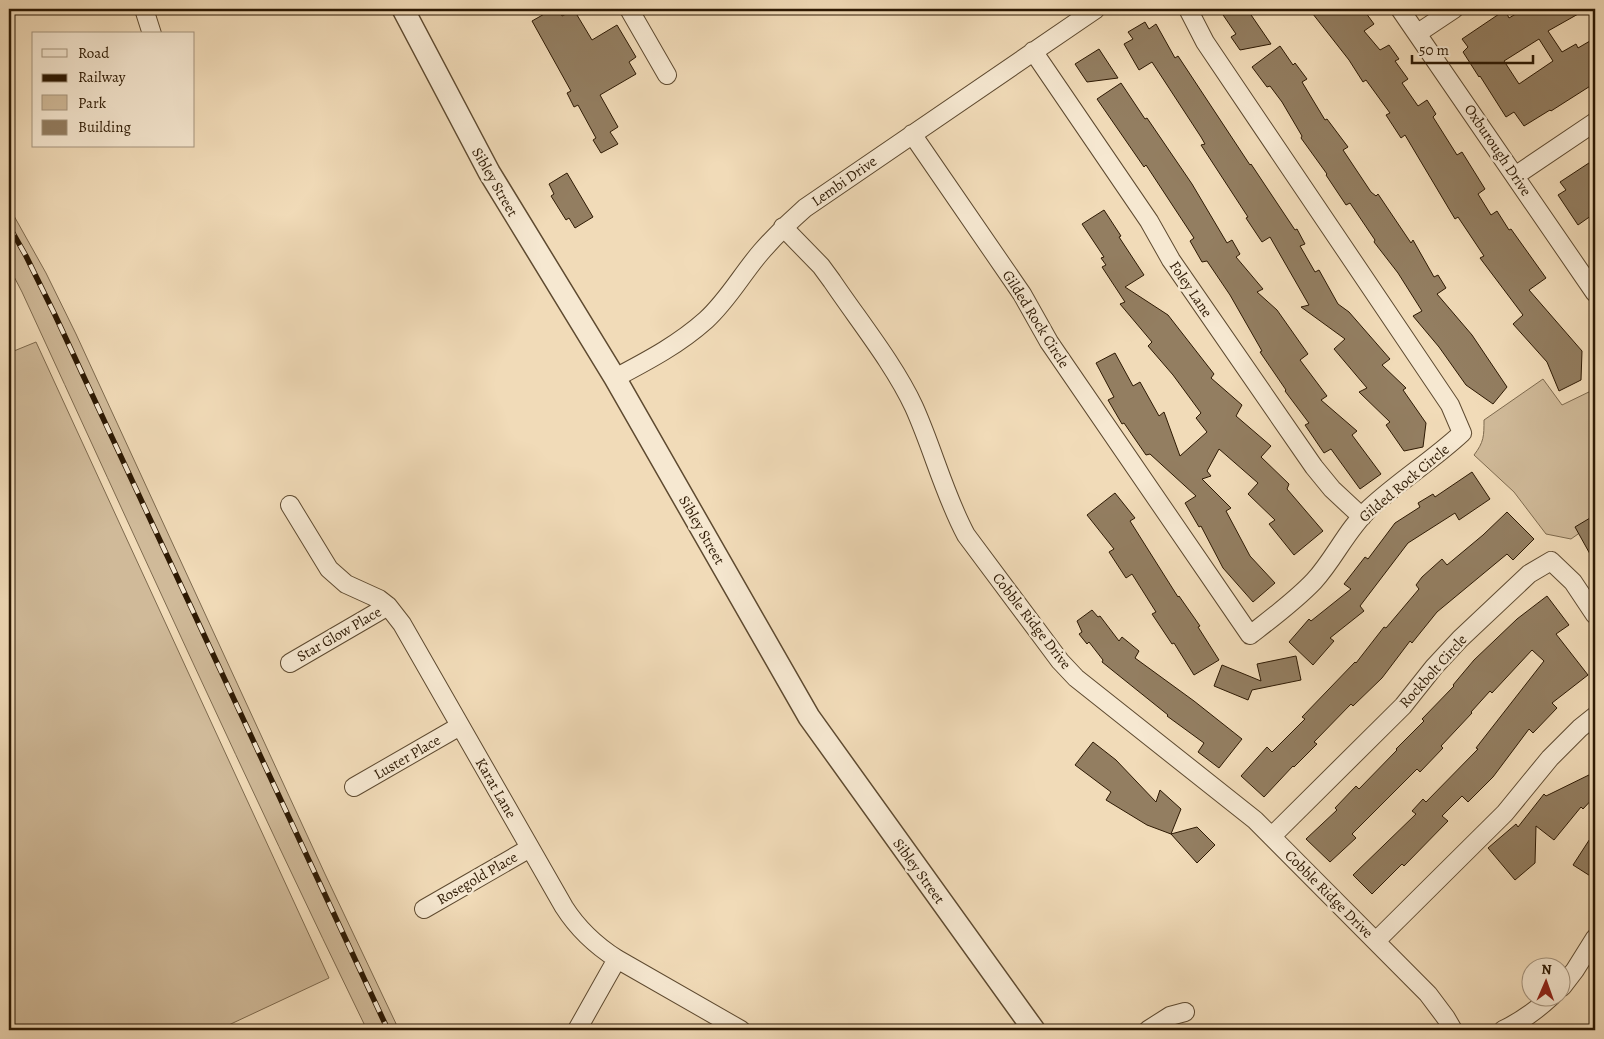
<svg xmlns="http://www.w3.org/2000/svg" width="1604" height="1039" font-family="Alegreya,serif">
<rect width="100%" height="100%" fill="#f1dbb8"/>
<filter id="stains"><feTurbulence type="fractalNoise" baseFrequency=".004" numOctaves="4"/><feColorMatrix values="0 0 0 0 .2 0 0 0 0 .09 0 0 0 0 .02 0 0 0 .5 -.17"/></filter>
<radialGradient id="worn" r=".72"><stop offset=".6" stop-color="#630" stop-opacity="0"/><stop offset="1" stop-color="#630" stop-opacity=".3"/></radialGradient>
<!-- green -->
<path fill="#d0ba99" stroke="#7e6a4e" d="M9,207L46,273L76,334L325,874L399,1030H367C248,786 136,539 22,292L9,267Z
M36,342L329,978L218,1030H9V353Z
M1543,379L1562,405L1595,389V522L1571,539L1546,534L1514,492L1474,455C1484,442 1484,436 1484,420Z"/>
<!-- building -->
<path fill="#937e61" stroke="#2d1903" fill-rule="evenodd" d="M553,9H558L562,16L574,10L592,40L617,25L636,57L629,62L636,74L600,95L618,127L610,132L618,144L601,153L593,140L596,138L578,105L574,107L567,93L571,91L532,21Z
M1219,9H1247L1271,44L1240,50L1231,37L1236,34Z
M1309,9H1363L1374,24L1364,31L1380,50L1389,45L1399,59L1395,61L1408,79L1402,83L1418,106L1427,100L1436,114L1433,117L1457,155L1462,152L1485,189L1478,194L1491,215L1497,211L1509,230L1511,229L1546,278L1529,290L1582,351L1581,380L1559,391L1547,362L1513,324L1523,315L1480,258L1484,256L1458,217L1455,219L1405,135L1401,138L1386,115L1390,113L1366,80L1363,82L1349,60Z
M1524,9H1587L1548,31L1562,52L1576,44L1578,48L1595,38V83L1551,111L1550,110L1524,126L1514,112L1506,117L1480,76L1479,77L1463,52L1468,47L1462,39L1505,10L1509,18ZM1539,39L1553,61L1519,84L1504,61Z
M1145,22L1149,29L1156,24L1175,58L1178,56L1250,165L1251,164L1295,230L1297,229L1305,244L1300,246L1315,272L1319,270L1338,304L1349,312L1390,359L1382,365L1406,388L1403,390L1426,423L1423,447L1404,451L1386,425L1390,422L1359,392L1367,388L1334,349L1345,339L1301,307L1309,305L1270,237L1262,242L1246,218L1248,217L1201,145L1205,144L1201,137L1152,62L1139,70L1124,44L1133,39L1128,32Z
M1280,46L1293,65L1295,63L1307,79L1302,82L1325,120L1327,119L1348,147L1343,150L1371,192L1376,196L1378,194L1411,243L1413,240L1434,277L1438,275L1446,288L1437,294L1472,335L1507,387L1493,404L1466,385L1439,347L1413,316L1422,311L1398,273L1374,242L1375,240L1350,203L1346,205L1326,175L1327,174L1301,138L1302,136L1282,102L1270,86L1267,87L1252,67Z
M1099,49L1118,78L1087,82L1075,64Z
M1121,83L1145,119L1147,118L1192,184L1227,243L1232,240L1240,254L1236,257L1263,289L1257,292L1277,310L1308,354L1300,360L1327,396L1321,400L1357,431L1352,435L1381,474L1360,489L1331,449L1324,453L1305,425L1309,423L1285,391L1286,390L1260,352L1262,351L1230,295L1207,261L1202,262L1190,241L1194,238L1146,165L1144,167L1097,99Z
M1595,159V213L1578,225L1558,195L1566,190L1560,182Z
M567,173L593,217L575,228L569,218L566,220L551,196L554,194L549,184Z
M1104,210L1121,236L1119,237L1144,275L1125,287L1168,315L1214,374L1211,378L1242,405L1236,416L1271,446L1261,457L1289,484L1287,489L1323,531L1294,555L1269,524L1275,520L1248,494L1258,483L1219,449L1207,471L1211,476L1202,479L1231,508L1226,511L1250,556L1275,583L1253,602L1223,568L1201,526L1199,527L1185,503L1196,496L1150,454L1146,455L1124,423L1122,424L1108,400L1114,397L1096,363L1115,353L1133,386L1140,382L1159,416L1164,412L1180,456L1207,432L1196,418L1201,413L1173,375L1148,346L1152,342L1120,304L1125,302L1102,267L1106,265L1101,258L1104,257L1082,224Z
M1472,472L1490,499L1459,520L1455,513L1408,543L1360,606L1364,611L1330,638L1334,641L1313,665L1289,642L1309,619L1311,621L1351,589L1344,584L1365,557L1368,559L1395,523L1420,507L1418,503L1433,494L1435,497Z
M1115,493L1135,518L1130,521L1178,597L1179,596L1200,626L1198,627L1219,660L1194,675L1174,643L1172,644L1152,614L1156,612L1132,574L1126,578L1109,552L1114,549L1087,515Z
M1507,512L1534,539L1513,560L1507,554L1437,612L1412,643L1410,641L1382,678L1353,706L1351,704L1314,742L1317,744L1294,767L1293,766L1264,797L1241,776L1267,747L1272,752L1305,719L1302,717L1355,662L1356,663L1384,627L1386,628L1419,589L1416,585L1422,577L1442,559L1447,565L1483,535Z
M1595,515V563L1575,527Z
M1547,596L1569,625L1556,634L1588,675L1552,703L1557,708L1533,733L1529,729L1493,777L1468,802L1462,796L1442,816L1448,821L1404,866L1402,864L1372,894L1353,875L1416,814L1412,811L1423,799L1426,802L1478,749L1476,748L1544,661L1532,650L1492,693L1490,691L1471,712L1472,713L1441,746L1443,748L1420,772L1417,769L1352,834L1356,838L1330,862L1306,839L1337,810L1335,808L1356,786L1359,789L1397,750L1396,749L1424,721L1422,719L1454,686L1453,685L1474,660L1517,619Z
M1092,610L1098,617L1100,616L1119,641L1122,637L1139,651L1135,658L1194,701L1242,739L1219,768L1198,752L1204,743L1167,716L1168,715L1102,662L1103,660L1089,642L1087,644L1079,634L1082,632L1077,621Z
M1296,656L1301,680L1252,690L1248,700L1214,686L1222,665L1261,681L1257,664Z
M1093,742L1116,760L1156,802L1160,790L1181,809L1171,834L1147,825L1106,800L1111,792L1075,765Z
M1595,772V796L1583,809L1581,807L1554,840L1536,826L1535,863L1515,880L1488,848L1516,824L1518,827L1544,794L1546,796Z
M1197,827L1215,845L1197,863L1171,834Z
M1595,831V879L1573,865Z"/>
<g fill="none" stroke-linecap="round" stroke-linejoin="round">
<!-- minor casing -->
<g stroke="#5e4a30" stroke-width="20">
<path id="minor" d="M144,9L152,34
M629,9L667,75
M1400,9L1595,293
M1418,33L1454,9
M1033,51L1149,221L1171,260L1314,467L1332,489L1362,517
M912,134L1022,294L1049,342L1250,635C1272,618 1295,601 1314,581C1335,558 1347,529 1370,508C1399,481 1433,460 1462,433L1450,405L1205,42L1188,9
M1515,176L1595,122
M783,227L821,266L832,281C859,321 894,364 914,407C933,449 944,494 966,535L1060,661L1076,678L1255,820L1428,994L1446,1018L1453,1030
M615,378C647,361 678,345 706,320C728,300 742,274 761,252C775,236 789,222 805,208L1096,9
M290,505L329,569L346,584L379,599L388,606L402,624L564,907C578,929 595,945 617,959L741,1030
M290,663L388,606
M354,787L460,726
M1272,836L1403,706L1434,667L1460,639L1529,574L1551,561L1573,582L1595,615
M424,909L530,848
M1376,941L1505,813L1550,758L1580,728L1595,716
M1562,987L1575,970L1595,938
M577,1030L617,959
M1148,1030L1170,1016L1185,1012
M1503,1030C1522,1021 1537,1010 1552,996"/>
</g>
<!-- tertiary casing -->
<g stroke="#5e4a30" stroke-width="24">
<path id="tertiary" d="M403,9L489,172L615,378L809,717L1034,1030"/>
</g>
<!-- minor -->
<use href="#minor" stroke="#f6e8d1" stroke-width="18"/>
<!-- tertiary -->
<use href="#tertiary" stroke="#f6e8d1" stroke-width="21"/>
<!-- rail casing -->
<g stroke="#2d1903" stroke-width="5.5">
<path id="rail" d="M9,226L26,256L55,315L388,1030"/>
</g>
<!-- rail -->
<use href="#rail" stroke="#f6e8d1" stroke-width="4" stroke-dasharray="11" stroke-linecap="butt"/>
</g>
<g text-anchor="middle" stroke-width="5" stroke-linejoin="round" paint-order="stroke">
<!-- street labels -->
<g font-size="15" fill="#2d1903" stroke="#f6e8d1">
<text transform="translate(1498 150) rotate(56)" y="5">Oxburough Drive</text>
<text transform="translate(844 181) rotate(-35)" y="5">Lembi Drive</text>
<text transform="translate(495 182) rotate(60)" y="5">Sibley Street</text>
<text transform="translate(1191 289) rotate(56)" y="5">Foley Lane</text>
<text transform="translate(1036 319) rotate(58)" y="5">Gilded Rock Circle</text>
<text transform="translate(1404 483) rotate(-40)" y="5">Gilded Rock Circle</text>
<text transform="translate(702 530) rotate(60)" y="5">Sibley Street</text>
<text transform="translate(1032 621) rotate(52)" y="5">Cobble Ridge Drive</text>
<text transform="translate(339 634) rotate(-30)" y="5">Star Glow Place</text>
<text transform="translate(1433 671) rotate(-48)" y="5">Rockbolt Circle</text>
<text transform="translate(407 757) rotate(-30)" y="5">Luster Place</text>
<text transform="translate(496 788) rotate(60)" y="5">Karat Lane</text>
<text transform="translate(919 871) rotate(54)" y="5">Sibley Street</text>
<text transform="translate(477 878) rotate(-30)" y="5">Rosegold Place</text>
<text transform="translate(1329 894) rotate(45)" y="5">Cobble Ridge Drive</text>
</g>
</g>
<!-- margin -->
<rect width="1604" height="1039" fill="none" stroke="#f1dbb8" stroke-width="30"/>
<rect x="10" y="10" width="1584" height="1019" fill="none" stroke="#2d1903" stroke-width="2.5"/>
<rect x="15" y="15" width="1574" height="1009" fill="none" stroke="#2d1903"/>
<!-- legend -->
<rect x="32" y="32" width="162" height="115" fill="#f6e8d1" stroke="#a6957f"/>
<rect x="42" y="49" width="25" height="8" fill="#f6e8d1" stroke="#a6957f"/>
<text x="78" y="58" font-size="15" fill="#2d1903">Road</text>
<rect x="42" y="74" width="25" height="8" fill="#2d1903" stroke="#a6957f"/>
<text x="78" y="82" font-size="15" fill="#2d1903">Railway</text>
<rect x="42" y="95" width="25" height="15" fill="#d0ba99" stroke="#a6957f"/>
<text x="78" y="108" font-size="15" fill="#2d1903">Park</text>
<rect x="42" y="120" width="25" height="15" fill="#937e61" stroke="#a6957f"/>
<text x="78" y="132" font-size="15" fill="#2d1903">Building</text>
<!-- north arrow -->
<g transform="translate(1546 982) rotate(2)"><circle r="24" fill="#f6e8d1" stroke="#a6957f"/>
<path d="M0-4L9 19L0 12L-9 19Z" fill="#8f2418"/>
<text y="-8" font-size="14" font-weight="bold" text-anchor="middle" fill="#2d1903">N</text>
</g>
<!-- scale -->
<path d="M1412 55v8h121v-8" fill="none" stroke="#2d1903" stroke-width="2.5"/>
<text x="1419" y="55" font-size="15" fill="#2d1903" stroke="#f6e8d1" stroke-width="4" paint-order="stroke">50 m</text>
<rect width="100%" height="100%" filter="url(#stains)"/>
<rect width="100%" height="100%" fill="url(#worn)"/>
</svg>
